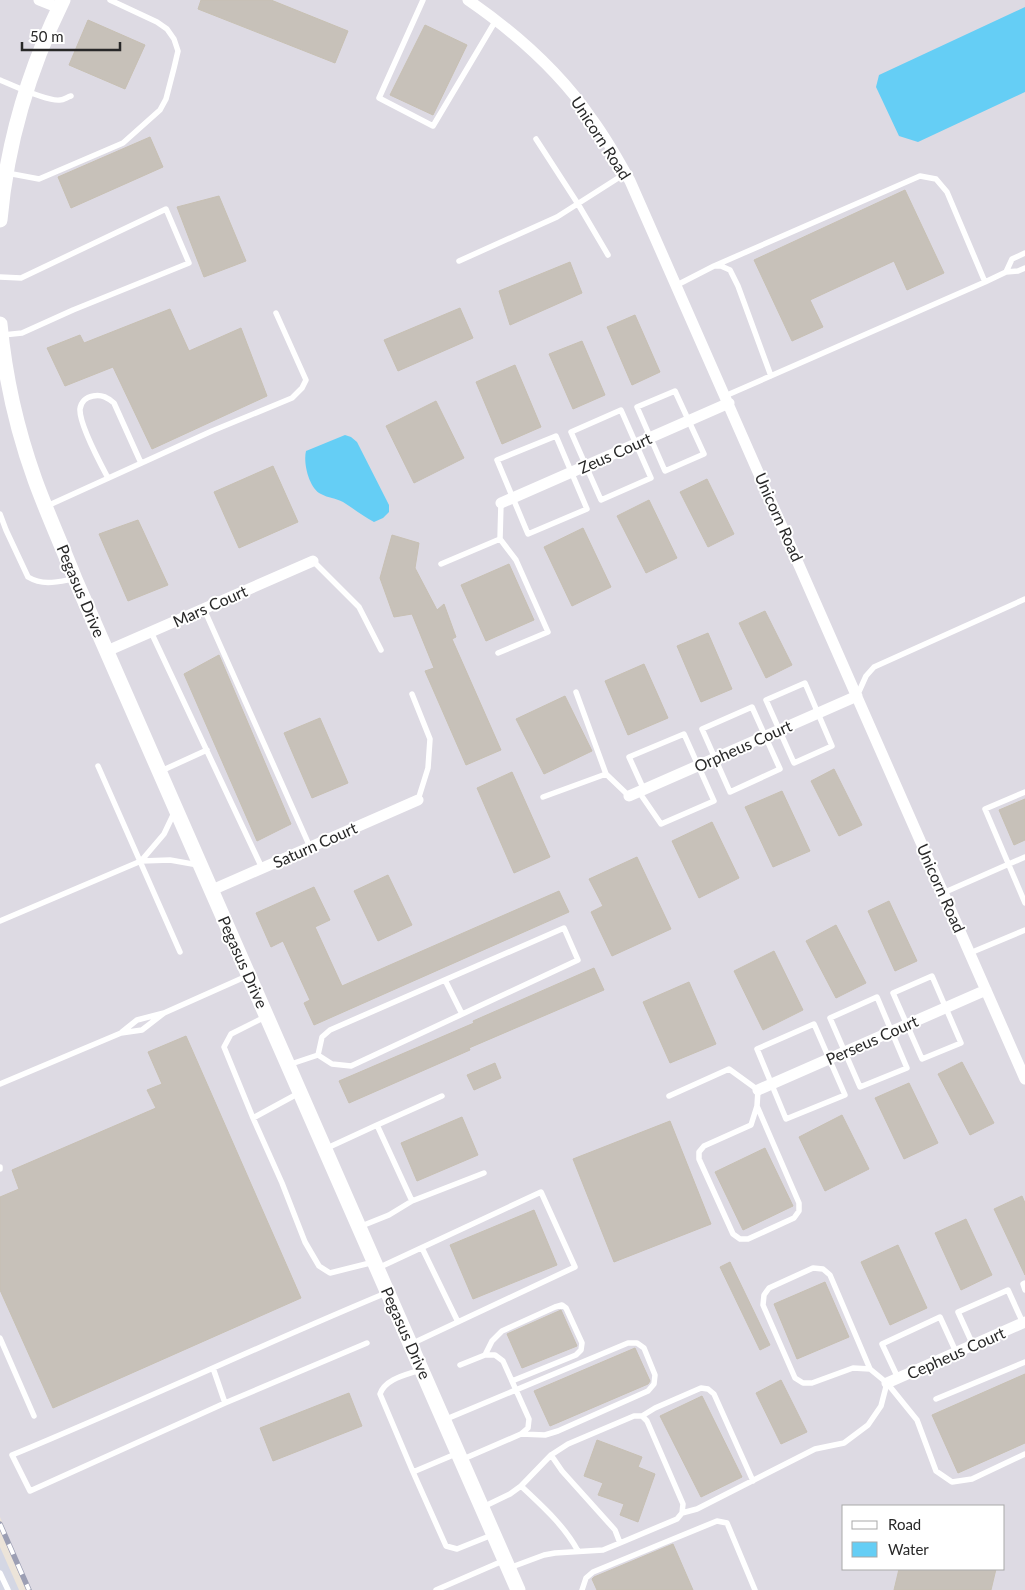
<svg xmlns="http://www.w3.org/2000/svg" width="1025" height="1590" font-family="Lato,sans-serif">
<rect width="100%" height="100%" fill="#ece4d9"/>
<!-- industrial -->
<path fill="#dddae3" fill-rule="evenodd" d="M0,0H1025V1590H31L0,1517ZM844,1506H1004V1569H844Z"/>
<!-- airport -->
<path fill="#d4d7e4" d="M0,1547L19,1590H0Z"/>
<!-- water -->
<path fill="#65cef5" d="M1025,7V92L918,142L899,136L876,87L879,75Z
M345,435L351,437L357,442L389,505V512L383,518L374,522C363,516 354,509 343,502C336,498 328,498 321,494C309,488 303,463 306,451Z"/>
<!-- building -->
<path fill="#c7c1b9" stroke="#c7c0b3" d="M201,0H271L348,31L335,63L198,9Z
M88,20L145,45L125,89L69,65Z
M425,25L467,45L433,115L390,95Z
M150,137L163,167L71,208L58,177Z
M905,190L944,273L907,290L894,261L810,300L823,327L792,341L754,260Z
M219,196L246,261L204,277L177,207Z
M570,262L582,293L510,325L499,291Z
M460,308L473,338L398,371L384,340Z
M170,309L189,351L241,328L267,396L152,449L113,367L65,386L47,348L80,335L84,343Z
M635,315L660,372L632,385L607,327Z
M582,341L605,395L573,409L549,354Z
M515,365L541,427L502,444L476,382Z
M436,401L464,458L414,483L386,426Z
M273,466L298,522L239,548L214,492Z
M707,479L734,534L708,547L680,492Z
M649,500L677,558L646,573L617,516Z
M138,520L168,585L128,601L99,534Z
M583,528L611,587L572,606L544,547Z
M392,535L419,543L415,568L437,610L444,604L456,637L452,639L501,750L466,765L425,671L434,668L412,614L394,617L380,578Z
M509,564L534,620L486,641L461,585Z
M765,611L792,665L766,678L739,623Z
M708,633L732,689L701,702L677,646Z
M219,655L291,824L257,841L184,674Z
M644,664L668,718L628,735L605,681Z
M565,696L592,751L544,774L516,719Z
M320,718L348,783L312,798L284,733Z
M834,769L862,825L839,836L811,781Z
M512,772L550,857L514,873L477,788Z
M782,791L810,851L773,867L745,807Z
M1025,799V840L1014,845L999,810Z
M712,822L739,878L699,898L672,841Z
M637,857L671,929L612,956L591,912L603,906L589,879Z
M388,875L412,925L378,941L354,891Z
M314,887L330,920L315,927L342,986L559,891L569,912L314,1025L304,1003L310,1000L283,941L271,947L256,913Z
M889,901L917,961L895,971L868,911Z
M836,925L866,983L836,998L806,941Z
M774,951L803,1010L763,1030L734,971Z
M594,968L604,990L469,1048L470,1050L349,1103L339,1081L474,1023L473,1021Z
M689,982L716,1044L670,1063L643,1002Z
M186,1036L301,1298L53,1408L0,1290V1197L19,1189L12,1170L156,1108L147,1090L162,1084L148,1052Z
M962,1062L994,1123L970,1135L938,1074Z
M495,1063L501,1078L474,1090L467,1075Z
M909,1083L938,1143L904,1159L875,1098Z
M842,1115L869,1169L825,1191L799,1137Z
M462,1117L478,1155L417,1181L401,1143Z
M670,1121L711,1224L614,1262L573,1159Z
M765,1148L793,1206L743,1230L715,1172Z
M1022,1196L1025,1203V1275L994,1209Z
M534,1210L557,1265L473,1299L450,1245Z
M966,1219L992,1275L961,1290L935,1233Z
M898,1245L927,1308L890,1325L861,1262Z
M730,1262L770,1345L760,1350L720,1267Z
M825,1282L849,1337L797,1359L774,1304Z
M561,1310L577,1346L522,1368L507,1334Z
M635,1348L650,1381L648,1384L550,1426L534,1391Z
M1025,1374V1443L958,1473L932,1415Z
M781,1380L807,1432L781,1444L756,1393Z
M349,1393L362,1426L273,1461L260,1428Z
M702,1396L742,1477L701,1497L660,1416Z
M597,1440L642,1457L638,1467L655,1474L638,1522L620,1515L624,1504L598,1495L603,1483L584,1476Z
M673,1544L693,1590H597L592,1579L594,1577Z
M899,1569H996L991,1590H894Z"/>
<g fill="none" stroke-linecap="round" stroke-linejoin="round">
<!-- service -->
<path stroke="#fff" stroke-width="5.5" d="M423,0L379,98L433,126L496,20
M0,80C12,85 48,102 60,100C64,100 67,97 71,96
M536,139L578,204L608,255
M7,173L39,179L123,143L160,110L166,99L174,68L178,51L174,39L167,29L157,22L110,0
M459,261L557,217L626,173
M714,266L920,176L936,179L947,192L985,282
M1006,272L1012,259L1025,253
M0,277L21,278L166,209L189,263L73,310L22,333L3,335
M677,285L714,266H721L730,270L738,286L771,376
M675,391L704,454L665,471L637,407Z
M725,396L985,282L1006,272L1018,271L1025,268
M621,410L651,478L601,500L571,432Z
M556,436L587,509L528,534L497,460Z
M108,478C100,463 79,424 80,409C81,402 86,397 93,396C102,394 108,398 114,403L141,463
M47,506L212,431L292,398L302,388L306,380L276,313
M0,514L6,530L28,577C43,586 57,582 73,579
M313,561L359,607L381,650
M441,564L500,539L501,503
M204,609L310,847
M151,632L262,868
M498,653L548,632L516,560L500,539
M805,683L832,746L794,763L766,700Z
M576,692L606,774L629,796
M412,694L430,739L428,768L418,800
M857,696L866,676L874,667L1025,599
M752,707L780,769L730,792L702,729Z
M98,766L180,952
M161,771L207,750
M639,792L661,824L714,801L684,734L629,757L644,790
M1025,792L985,809L1025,903
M543,797L606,774
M141,861L164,834L174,813
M943,893L1025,857
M0,921L141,861L170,860L198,865
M970,953L1025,930
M932,976L961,1043L922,1059L893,993Z
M445,980L462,1014
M877,997L907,1068L860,1087L830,1018Z
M265,1017L231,1034L224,1047L253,1118L282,1183L305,1242L319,1266L330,1273L374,1262
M814,1024L845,1095L786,1119L757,1049Z
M122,1032L137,1020L164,1013L247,976
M288,1065L318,1055L332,1064L351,1066L578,960L564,928L330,1030L322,1037L318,1055
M0,1084L121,1033L142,1030L164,1013
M669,1096L729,1069L758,1090L757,1106L751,1125L704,1146L699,1152V1159L733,1234L740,1239H748L794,1218L799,1211V1203L757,1106
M253,1118L299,1093
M377,1125L442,1096
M325,1149L377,1125L412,1201L389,1215L359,1227
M0,1167V1169
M412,1201L484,1173
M422,1248L458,1322
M378,1268L541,1192L575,1267L411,1344
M1025,1283L1023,1284L1025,1290
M0,1338L34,1416
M367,1343L225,1403L30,1491L12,1455C138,1403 261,1345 386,1293
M973,1345L958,1312L1008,1290L1023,1323
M485,1355L492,1341L502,1331L555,1307L562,1305L566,1308L582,1343L581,1350L576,1355L512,1381
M460,1365L485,1355H495L503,1361L529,1419L528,1428L521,1434L461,1460
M213,1368L225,1403
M870,1369L853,1368L812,1383H803L795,1378L763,1305L764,1295L769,1288L813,1268L823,1269L830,1275L870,1369L887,1383L917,1420L936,1471L952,1482L972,1479L1025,1454
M898,1378L882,1344L940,1317L956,1352
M936,1399L1025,1362
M642,1416L655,1408L701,1388L708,1389L714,1394L753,1481
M444,1420L628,1343H637L644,1348L655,1375L654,1384L648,1391L558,1431L545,1435L521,1434
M458,1453L413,1472L446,1546L457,1549L492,1535
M551,1455L568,1444L634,1416H642L647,1421L683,1504L682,1513L677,1519L620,1543
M413,1472L380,1394C385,1379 405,1375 420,1370
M521,1486C542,1506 564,1525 578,1551
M483,1507L510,1494L521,1486L551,1455L562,1471L615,1530L620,1543L603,1550L555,1553L544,1555L509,1568
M682,1513L697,1509L815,1449L844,1443L868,1425L881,1406L887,1383
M0,1573L8,1590
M436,1590L505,1560
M582,1590L586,1578L593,1572L717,1521L727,1523L755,1590"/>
<!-- minor -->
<path stroke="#fff" stroke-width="11" d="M39,0L59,8
M468,0C516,33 559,71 592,119C606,138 618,159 630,181L1025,1079
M501,503L729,403
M107,651L313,561
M629,796L857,696
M212,890L418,800
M758,1090L986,990
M887,1383L1025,1322"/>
<!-- tertiary -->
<path stroke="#fff" stroke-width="15" d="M0,220C7,143 29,69 63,0
M0,324C5,377 17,430 35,480C47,513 62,546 75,579L518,1590"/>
<!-- rail casing -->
<g stroke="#9c9fb4" stroke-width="5.5">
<path id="rail" d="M0,1524L29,1590"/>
</g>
<!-- rail -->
<use href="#rail" stroke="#fff" stroke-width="4" stroke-dasharray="11" stroke-linecap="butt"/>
</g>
<g text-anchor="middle" stroke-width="4" stroke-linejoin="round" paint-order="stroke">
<!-- street labels -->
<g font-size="16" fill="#282828" stroke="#fff">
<text transform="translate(601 138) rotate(57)" y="6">Unicorn Road</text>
<text transform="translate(615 453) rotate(-24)" y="6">Zeus Court</text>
<text transform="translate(779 517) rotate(66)" y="6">Unicorn Road</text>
<text transform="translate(81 591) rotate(67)" y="6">Pegasus Drive</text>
<text transform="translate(210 606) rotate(-24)" y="6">Mars Court</text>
<text transform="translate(743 746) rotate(-24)" y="6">Orpheus Court</text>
<text transform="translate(315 845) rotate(-24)" y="6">Saturn Court</text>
<text transform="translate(941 888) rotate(66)" y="6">Unicorn Road</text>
<text transform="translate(243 962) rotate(66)" y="6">Pegasus Drive</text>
<text transform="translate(872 1040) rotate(-24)" y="6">Perseus Court</text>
<text transform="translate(406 1333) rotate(66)" y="6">Pegasus Drive</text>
<text transform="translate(956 1353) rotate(-24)" y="6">Cepheus Court</text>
</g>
</g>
<!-- legend -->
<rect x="842" y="1505" width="162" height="65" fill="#ffffff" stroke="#a9a9a9"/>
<rect x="852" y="1521" width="25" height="8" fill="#ffffff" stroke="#a9a9a9"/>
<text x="888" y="1530" font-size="15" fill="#282828">Road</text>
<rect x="852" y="1542" width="25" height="15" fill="#65cef5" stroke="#a9a9a9"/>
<text x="888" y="1555" font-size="15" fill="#282828">Water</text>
<!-- scale -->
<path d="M22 42v8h98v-8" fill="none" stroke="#282828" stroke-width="2.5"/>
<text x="30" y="42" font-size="15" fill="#282828" stroke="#ffffff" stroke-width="4" paint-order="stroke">50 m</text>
</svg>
